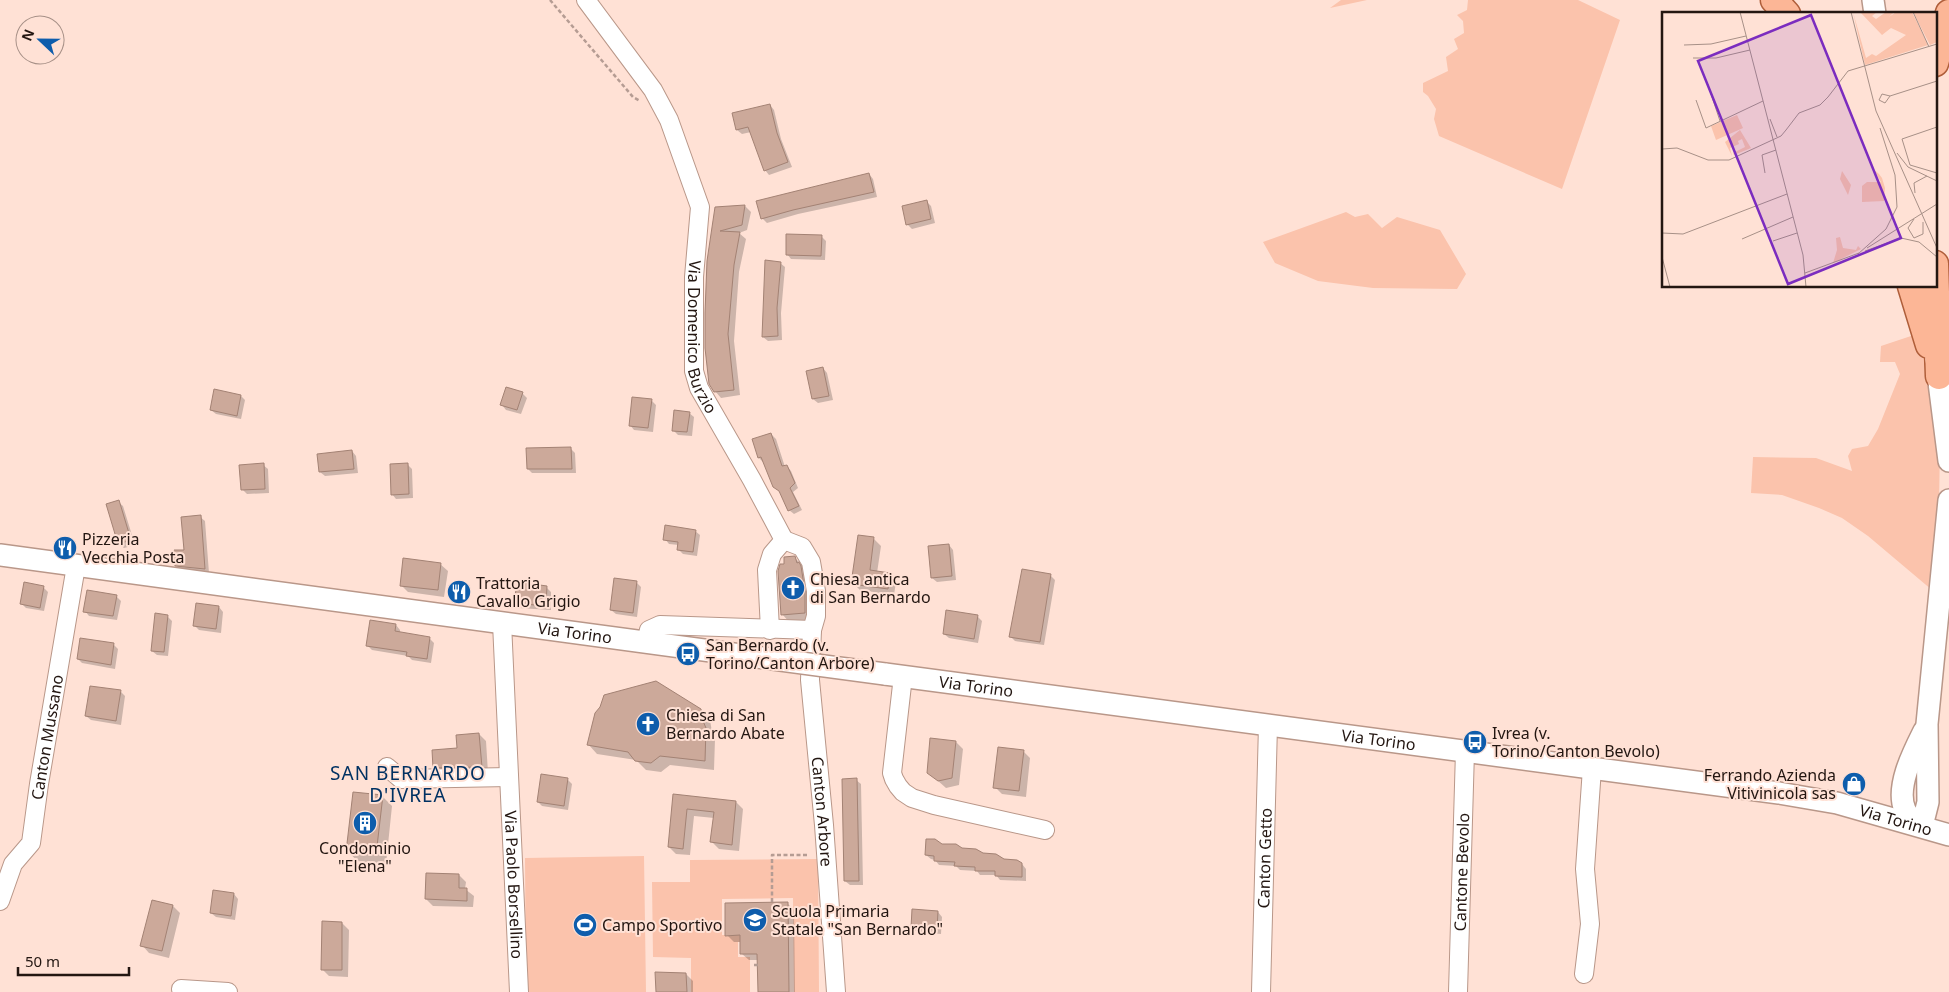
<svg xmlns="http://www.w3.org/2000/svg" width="1949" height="992" font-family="'Noto Sans',sans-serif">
<rect width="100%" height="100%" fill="#ffe1d5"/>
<!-- green -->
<path fill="#fbc3ac" d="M1341,0H1367L1330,8Z
M1468,0H1578L1620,20L1562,189L1439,136L1434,119L1436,109L1428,96L1423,92V83L1448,71L1446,57L1458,49L1454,39L1464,33L1463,21L1457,15L1467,10Z
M1346,212L1355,217L1368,214L1382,228L1397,217L1440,230L1466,274L1457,289L1373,288L1318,281L1275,263L1263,242Z
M1914,335C1919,347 1925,358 1929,370C1947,439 1938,520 1932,590L1868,536L1842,518L1819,508L1782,495L1751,493L1753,457L1816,458L1852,471L1848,456L1852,449L1868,446L1878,429L1900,374L1895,362H1880L1881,346Z
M644,856L646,992H526L525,858Z
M818,859L819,992H794L793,898L722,899V935H752V941L738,942V957H750V992H691V958L653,957L652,882H690V860Z"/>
<!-- shadow -->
<path fill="#0003" d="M770,105L774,110L781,139L792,167L769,175L765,170L751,132L742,134L737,130Z
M869,174L873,179L877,197L798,214L767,223L762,218Z
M926,201L931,206L935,223L912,229L907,224Z
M745,206L751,212L747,230L739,233L746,239L739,272L734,341L740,395L721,398L715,391L716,208Z
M821,236L826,241L825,260L791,259L787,254Z
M780,263L785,267L781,313L782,340L768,341L763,337Z
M823,368L827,373L833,400L818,403L813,399Z
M522,393L527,398L521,414L506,410L502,405Z
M241,396L245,400L241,419L216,414L211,410Z
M651,400L656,405L653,432L634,430L630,425Z
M689,413L694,417L692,436L678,435L674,431Z
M771,434L776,439L785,467L787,466L791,471L798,488L793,492L802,510L794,514L789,510L781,492L774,486L764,463L759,458L753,440Z
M571,449L575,453L576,473H532L528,469Z
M352,451L356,456L358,473L325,476L320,472Z
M407,464L412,469L413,498L396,499L392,494Z
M263,465L268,469L269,493L247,494L242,489Z
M118,502L123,506L135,545L124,548L119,544Z
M200,517L205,521L209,573L181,570L177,566Z
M695,531L700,535L697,556L683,554L678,549L679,545L669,544L665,539Z
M874,539L881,546L877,573L889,574L896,582L894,595L860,590L853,583Z
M949,545L953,550L956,580L937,582L932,578Z
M794,557L804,567L814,622L791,624L782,614Z
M440,564L448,571L444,597L408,592L401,585Z
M1050,575L1055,580L1044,645L1015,641L1010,636Z
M636,582L641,587L637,617L616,614L611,610Z
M43,587L48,592L44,611L26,608L21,603Z
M546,587L551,592V610L518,608L514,603Z
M116,596L121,601L117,620L89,616L85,611Z
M219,607L223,612L221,633L199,630L194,625Z
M167,616L172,621L168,656L157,655L152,651Z
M977,616L982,621L978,643L949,638L944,634Z
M396,625L400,630V633L430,639L434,643L431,663L412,660L408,656L372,650L367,645Z
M113,644L118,649L115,669L82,663L78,659Z
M121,692L125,696L121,725L91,720L86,716Z
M701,710L710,720L712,732L715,739L714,770L670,765L661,772L646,770L636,760L597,754L588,744Z
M479,734L486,741L488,773L442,774L435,767Z
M956,742L963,749L959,785L946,788L928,772Z
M1023,751L1030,758L1026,797L1002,794L995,787Z
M568,780L572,784L568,810L542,806L538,802Z
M856,780L861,784L863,885H850L845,881Z
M382,796L392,806L386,864L357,861L348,851Z
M674,796L736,802L743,809L739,851L719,849L712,842L714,818L694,816L690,855L676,854L669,847Z
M942,845L1022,864L1026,869V881L1000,880L996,875H980L977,871L960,870L956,866L939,865L935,860L931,859L926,855Z
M459,875L466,882L465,889L474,896L473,907L433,906L426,899Z
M234,894L238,899L235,920L216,917L211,913Z
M787,903L794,910L795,992H759V960H749L742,954V942H734L727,935Z
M173,906L180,913L169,958L149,953L142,945Z
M938,912L942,917L941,934L917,932L912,928Z
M342,923L349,930L348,977L329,976L322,969Z
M686,974L693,981V992H658Z"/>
<!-- building -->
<path fill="#cca99a" stroke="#a38274" d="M770,104L777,133L788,162L764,171L748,127L736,130L732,113Z
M869,173L874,192L793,210L761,219L756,201Z
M927,200L931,219L906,225L902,206Z
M745,205L742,225L720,231L740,232L734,265L728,334L734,390L714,392L709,384L705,348V313L707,261L715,207Z
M786,234L822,235L821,256L786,255Z
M765,260L781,262L777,308L778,336L762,337Z
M823,367L829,396L812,399L806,371Z
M506,387L523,392L517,410L500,405Z
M214,389L241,395L237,416L210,410Z
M632,397L652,399L648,428L629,426Z
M674,410L690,412L687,432L672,431Z
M771,433L782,466L787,465L795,483L790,488L799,506L788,511L779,491L773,487L761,457L758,458L752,439Z
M571,447L572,469H527L526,448Z
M352,450L354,469L319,472L317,454Z
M264,463L265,489L241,490L239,465Z
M408,463L409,494L391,495L390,464Z
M119,500L131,540L118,544L106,504Z
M201,515L205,569L175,566L174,550H184L181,517Z
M665,525L696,530L693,552L677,550L678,542L663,540Z
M858,535L874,537L870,570L890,573L888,589L851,584Z
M949,544L952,576L931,578L928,546Z
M795,556L797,563L799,562L801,566L805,592V613L781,615L778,571L780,564H784V557Z
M403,558L441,563L438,590L400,586Z
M1022,569L1051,574L1040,642L1009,637Z
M614,578L637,581L633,613L610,610Z
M24,582L44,586L40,608L20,604Z
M518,582L547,586L546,606L513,603Z
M87,590L117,595L113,616L83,612Z
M196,603L219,606L216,629L193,626Z
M946,610L978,615L974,639L943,634Z
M155,613L168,615L164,652L151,651Z
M370,620L396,624L395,631L430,637L427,659L406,656L407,652L366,646Z
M80,638L114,643L111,665L77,659Z
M656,681L701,709L703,721L706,728L705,761L660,756L651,763L635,761L628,752L587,745L595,713L600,707L604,695Z
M90,686L121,690L116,721L85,716Z
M479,733L482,767L433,768L432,750L457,748L456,735Z
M930,738L956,741L952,778L938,781L927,773Z
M998,747L1024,750L1019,791L993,788Z
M541,774L568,778L564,806L537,802Z
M857,778L859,881H844L842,779Z
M353,792L383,795L376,855L346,852Z
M673,794L736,801L732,845L710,842L714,812L687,809L683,849L668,847Z
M926,839H935L942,844H956L962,848L976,849L983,853L996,854L1004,859L1017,860L1022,863V877L995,876V871H975V867L954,866L955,862L934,861V856L925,855Z
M426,873L459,874V888H467V901L425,899Z
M213,890L234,893L231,916L210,913Z
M152,900L173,905L162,951L140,946Z
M788,902L789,992H758L757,954H740V935L725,936V903Z
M912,909L938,911L937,930L911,928Z
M322,921L342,922V970H321Z
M655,972L686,973L687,992H656Z"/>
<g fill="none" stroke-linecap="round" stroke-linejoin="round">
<!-- minor casing -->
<g stroke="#b99789" stroke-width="20">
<g id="minor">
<path id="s1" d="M586,0L653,90L669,120L700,207L694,277V371L699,388L752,480L784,540"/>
<path id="s2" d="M784,540L802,547L811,562L816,591V616L812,630L810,680L824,825L836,992"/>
<path id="s3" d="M502,623L519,992"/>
<path d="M770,630L767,570L772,554L784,540"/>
<path d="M646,642L649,630L660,625L812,630"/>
<path d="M903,676L892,773L894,779L898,786L903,792L912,798L934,805L1045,830"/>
<path d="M387,767L401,779L509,777"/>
<path id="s4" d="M0,901L13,864L31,843L39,784L76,566"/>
<path d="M1584,974L1590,924L1585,869L1592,768"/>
<path d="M181,989L228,992"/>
<path id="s5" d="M1261,992L1268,725"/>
<path id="s6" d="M1458,992L1465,751"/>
</g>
</g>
<!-- tertiary casing -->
<g stroke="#b99789" stroke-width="24">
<g id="tertiary">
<path d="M1873,0L1875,14"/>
<path d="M1936,359L1949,461"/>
<path id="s7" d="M0,555L726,653"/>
<path id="s8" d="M885,674L1779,793L1837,803L1949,835"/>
<path d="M1921,826C1915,822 1908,817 1905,810C1895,787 1914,751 1924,731"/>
<path d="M1922,826L1928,802L1927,724L1949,500"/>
</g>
</g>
<!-- primary casing -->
<g stroke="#af5e3a" stroke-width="29">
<path id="primary" d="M1774,0L1787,14
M1935,63L1949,13
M1935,264L1939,376
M1911,286L1929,345"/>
</g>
<!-- path -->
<path stroke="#b59c93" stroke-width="2.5" stroke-dasharray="4 2.5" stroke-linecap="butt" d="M550,0L633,97L640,101
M772,902V855H809
M754,965H758"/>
<!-- minor -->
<use href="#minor" stroke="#fff" stroke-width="18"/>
<!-- tertiary -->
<use href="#tertiary" stroke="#fff" stroke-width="21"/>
<!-- primary -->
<use href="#primary" stroke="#fcb696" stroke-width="26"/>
<!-- tertiary-bridge casing -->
<g stroke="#b99789" stroke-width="24" stroke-linecap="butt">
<path id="tertiary-bridge" d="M726,653L885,674"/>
</g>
<!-- tertiary-bridge -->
<use href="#tertiary-bridge" stroke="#fff" stroke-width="21"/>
</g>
<!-- icons -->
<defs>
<g id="restaurant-disc" transform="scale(1.25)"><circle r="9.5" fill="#0e5dac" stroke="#ffe1d5"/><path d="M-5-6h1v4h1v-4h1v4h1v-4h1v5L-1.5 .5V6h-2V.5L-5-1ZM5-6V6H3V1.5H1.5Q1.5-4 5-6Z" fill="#fff"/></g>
<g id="church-disc" transform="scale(1.25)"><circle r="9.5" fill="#0e5dac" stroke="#ffe1d5"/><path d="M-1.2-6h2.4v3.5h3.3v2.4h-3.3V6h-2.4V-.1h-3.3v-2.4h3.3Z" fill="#fff"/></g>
<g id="bus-disc" transform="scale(1.25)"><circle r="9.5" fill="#0e5dac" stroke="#ffe1d5"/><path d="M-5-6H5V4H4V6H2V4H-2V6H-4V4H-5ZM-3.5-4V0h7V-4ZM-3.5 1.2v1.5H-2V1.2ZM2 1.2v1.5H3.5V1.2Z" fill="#fff"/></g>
<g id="shop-disc" transform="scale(1.25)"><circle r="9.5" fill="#0e5dac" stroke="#ffe1d5"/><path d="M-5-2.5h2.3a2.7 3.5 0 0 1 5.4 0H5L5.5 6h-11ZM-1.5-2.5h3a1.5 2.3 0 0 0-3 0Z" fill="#fff"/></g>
<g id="building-disc" transform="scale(1.25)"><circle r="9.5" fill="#0e5dac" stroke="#ffe1d5"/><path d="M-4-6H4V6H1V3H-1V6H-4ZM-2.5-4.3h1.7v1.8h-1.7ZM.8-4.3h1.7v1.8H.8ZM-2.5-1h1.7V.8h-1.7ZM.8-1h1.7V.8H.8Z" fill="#fff"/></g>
<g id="school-disc" transform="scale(1.25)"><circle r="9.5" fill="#0e5dac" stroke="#ffe1d5"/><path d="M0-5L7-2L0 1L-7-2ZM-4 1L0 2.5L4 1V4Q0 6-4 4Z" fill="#fff"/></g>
<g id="stadium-disc" transform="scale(1.25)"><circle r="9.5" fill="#0e5dac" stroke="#ffe1d5"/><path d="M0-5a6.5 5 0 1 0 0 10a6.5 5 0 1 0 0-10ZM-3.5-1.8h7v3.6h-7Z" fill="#fff"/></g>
</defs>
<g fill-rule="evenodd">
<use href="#restaurant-disc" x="65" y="548"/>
<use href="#church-disc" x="793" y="588"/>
<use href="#restaurant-disc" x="459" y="592"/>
<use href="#bus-disc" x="688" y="654"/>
<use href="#church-disc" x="648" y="724"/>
<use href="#bus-disc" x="1475" y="742"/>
<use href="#shop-disc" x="1854" y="784"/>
<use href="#building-disc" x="365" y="823"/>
<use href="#school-disc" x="755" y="920"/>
<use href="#stadium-disc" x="585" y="925"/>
</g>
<g text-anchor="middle" stroke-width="4" stroke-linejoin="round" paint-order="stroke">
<!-- street labels -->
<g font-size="16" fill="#231611" stroke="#ffe1d5">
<text dy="6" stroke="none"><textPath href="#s1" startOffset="370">Via Domenico Burzio</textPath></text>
<text dy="6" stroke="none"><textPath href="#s7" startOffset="580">Via Torino</textPath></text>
<text dy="6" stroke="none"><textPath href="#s8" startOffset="92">Via Torino</textPath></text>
<text dy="6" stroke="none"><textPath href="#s4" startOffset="174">Canton Mussano</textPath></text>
<text dy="6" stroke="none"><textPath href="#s8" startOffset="498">Via Torino</textPath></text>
<text dy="6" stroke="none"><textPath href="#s2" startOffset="288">Canton Arbore</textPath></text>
<text dy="6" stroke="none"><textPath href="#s8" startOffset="1022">Via Torino</textPath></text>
<text dy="6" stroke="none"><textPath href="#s5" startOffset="134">Canton Getto</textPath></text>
<text dy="6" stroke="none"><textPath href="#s6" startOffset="120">Cantone Bevolo</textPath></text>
<text dy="6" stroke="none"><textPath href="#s3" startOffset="262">Via Paolo Borsellino</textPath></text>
</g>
<!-- poi labels -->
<g font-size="16" fill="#231611" stroke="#ffe1d5" text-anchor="start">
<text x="82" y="545">Pizzeria<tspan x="82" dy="18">Vecchia Posta</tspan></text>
<text x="810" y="585">Chiesa antica<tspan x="810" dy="18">di San Bernardo</tspan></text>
<text x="476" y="589">Trattoria<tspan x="476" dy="18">Cavallo Grigio</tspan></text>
<text x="706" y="651">San Bernardo (v.<tspan x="706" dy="18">Torino/Canton Arbore)</tspan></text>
<text x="666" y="721">Chiesa di San<tspan x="666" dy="18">Bernardo Abate</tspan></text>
<text x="1492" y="739">Ivrea (v.<tspan x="1492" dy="18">Torino/Canton Bevolo)</tspan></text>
<text x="1836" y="781" text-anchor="end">Ferrando Azienda<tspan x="1836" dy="18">Vitivinicola sas</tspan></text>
<text x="365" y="854" text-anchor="middle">Condominio<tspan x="365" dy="18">"Elena"</tspan></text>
<text x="772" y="917">Scuola Primaria<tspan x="772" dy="18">Statale "San Bernardo"</tspan></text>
<text x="602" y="931">Campo Sportivo</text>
</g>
<!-- quarter labels -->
<g font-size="19" letter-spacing="1" fill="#003162" stroke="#ffe1d5">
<text x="408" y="780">SAN BERNARDO<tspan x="408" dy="22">D'IVREA</tspan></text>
</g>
</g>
<!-- overview -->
<g transform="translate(1662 12)">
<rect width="275" height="275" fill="#ffe1d5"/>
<path d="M191,0L204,46L210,42L214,44L244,23L229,16L220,23L198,0H215L210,4L214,7L224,0H232L227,5L234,0H250L266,33L203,53ZM251,0H275V30L268,33ZM75,103L81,116L54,128L49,114ZM78,118L89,136L72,143L71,141L83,135L80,127L76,129L77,132L68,136L70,144L63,130ZM210,156L217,162L220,166L223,176L222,189L200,190V174L205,170H219ZM180,159L189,173L186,183L178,167ZM178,225L181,236L194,238L196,234L199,237L171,251L175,238L174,226Z" fill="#fbc3ac"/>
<path fill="none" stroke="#a79087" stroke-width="1" d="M78,0L141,243L144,275M189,0L214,99L275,236M251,0L267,35M22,33L49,32L84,24M31,46H54L88,38M45,70L58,109M228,84L220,82L217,88L223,91L228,84L275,69M34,88L44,116L101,89M108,107L115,125M275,115L240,127L248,153L275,161M124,118L137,101L158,93L166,85L186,59L275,32M0,137L15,136L46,148H67L119,124L124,118M235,141L246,155L275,169M103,161L100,143L114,138M253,181L252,171L265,164M252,207L246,216L252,226L261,222V210M0,221L21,222L125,182M80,227L131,205M111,229L135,221M205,236L275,192M203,239L239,226L257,230L275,245M196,242L224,217L235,195L233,163L218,116M0,245L8,275M143,261L197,241"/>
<path fill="#7b2cbf" fill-opacity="0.15" stroke="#7b2cbf" stroke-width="2.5" d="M149,3L239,226L126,272L36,49Z"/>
<rect width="275" height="275" fill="none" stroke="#231611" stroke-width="2.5"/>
</g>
<!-- north arrow -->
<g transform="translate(40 40) rotate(292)"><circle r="24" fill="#ffe1d5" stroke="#a79087"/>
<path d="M0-4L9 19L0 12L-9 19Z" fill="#0e5dac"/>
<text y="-8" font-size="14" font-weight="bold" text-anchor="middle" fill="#231611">N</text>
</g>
<!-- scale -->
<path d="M18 967v8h111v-8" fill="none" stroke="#231611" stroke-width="2.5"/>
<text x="25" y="967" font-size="15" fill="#231611" stroke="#ffe1d5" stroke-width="4" paint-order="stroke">50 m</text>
</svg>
